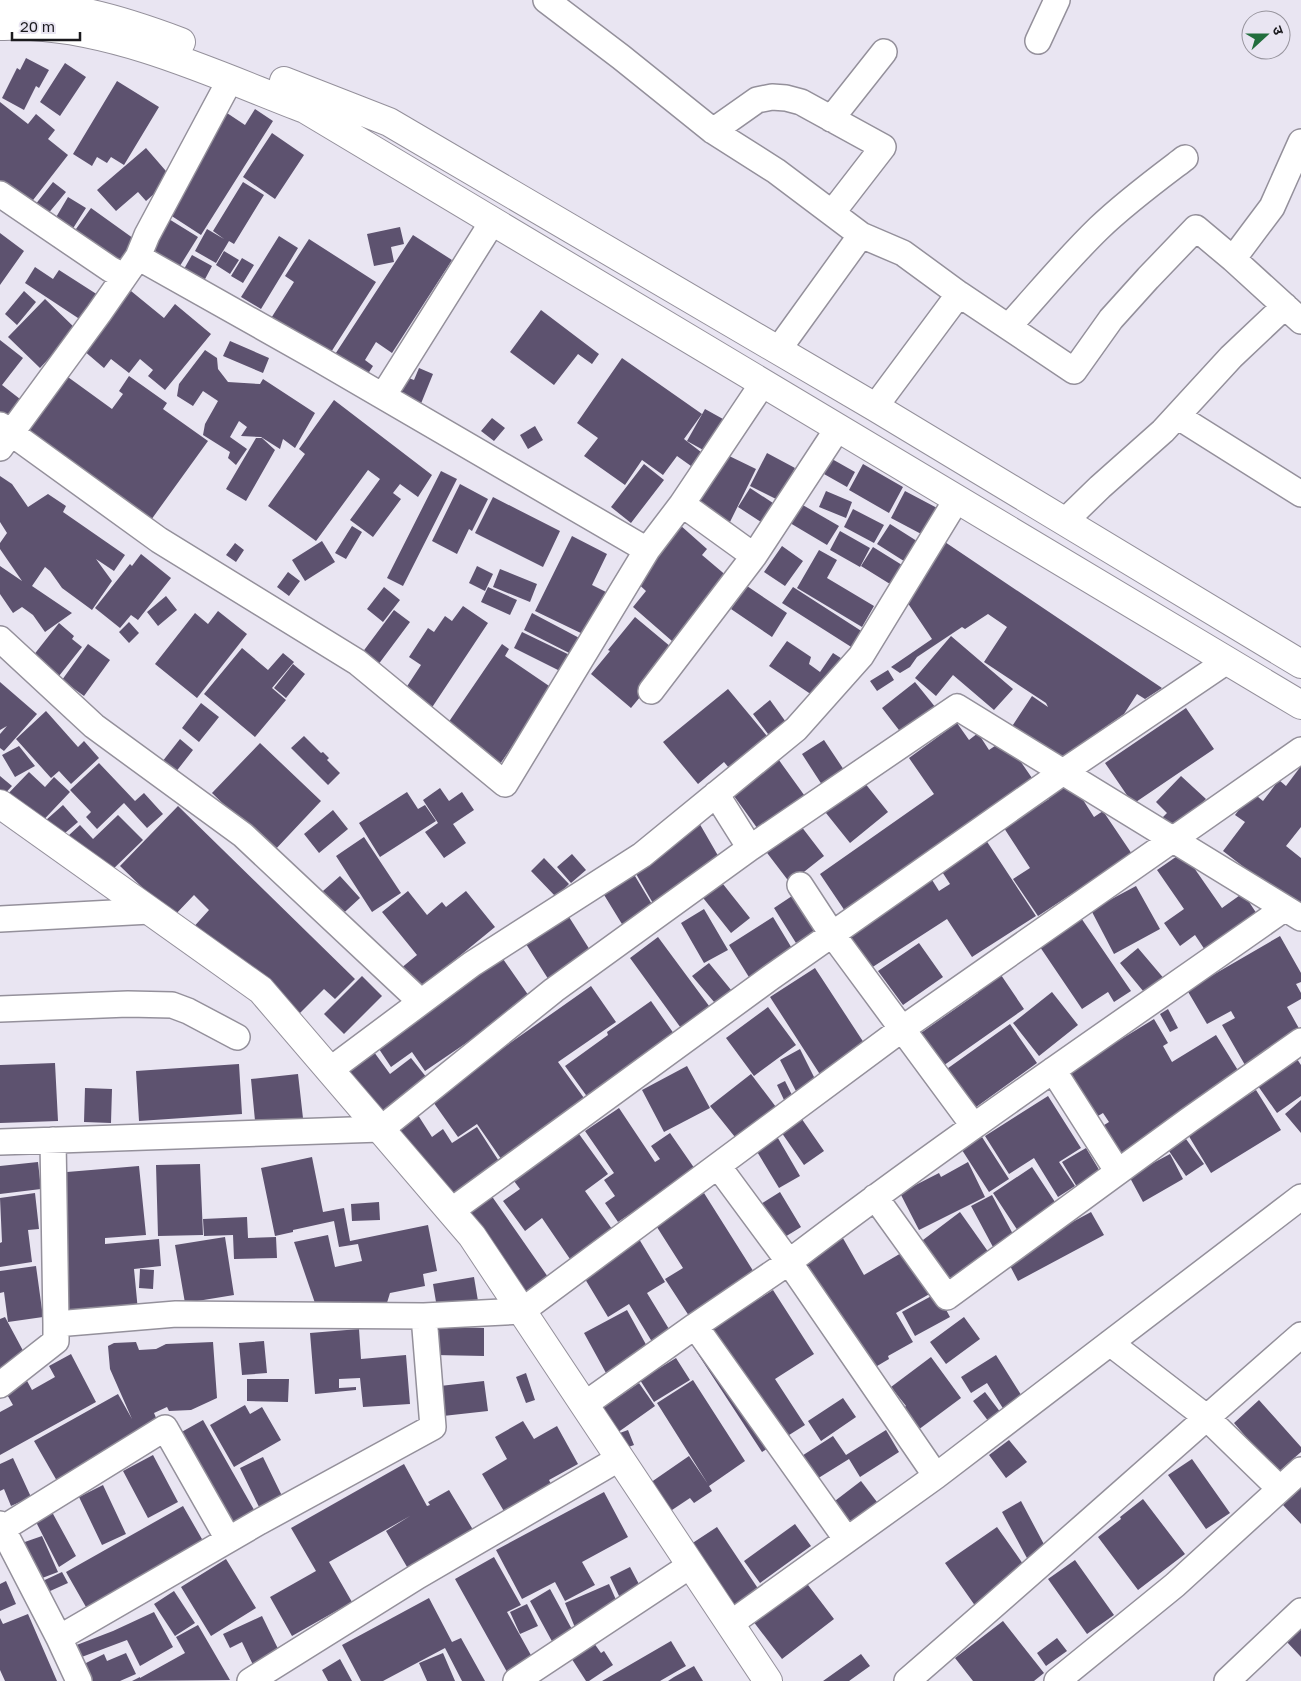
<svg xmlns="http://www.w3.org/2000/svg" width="1301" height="1681" font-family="'Golos Text','Noto Sans Devanagari',sans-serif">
<rect width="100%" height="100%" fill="#e9e5f2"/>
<!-- building -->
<path fill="#5d526f" d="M26,58L49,70L39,88L36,86L24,110L2,98L17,68L20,70Z
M65,63L86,77L60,116L40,102Z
M117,81L159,107L124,165L111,157L107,163L97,157L92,166L73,154Z
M0,102L28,124L36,114L55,130L48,139L68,155L30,204L0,181Z
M255,109L273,121L201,235L164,211L227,113L245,125Z
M272,133L304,155L275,199L243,177Z
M146,148L172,178L146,201L138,192L116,211L97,190Z
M53,182L66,192L47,215L35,205Z
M243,182L264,195L234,244L229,241L216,263L195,251L207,229L224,239L213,231Z
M68,197L86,208L72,230L55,219Z
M91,208L137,241L118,269L71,236Z
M164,216L198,237L178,269L144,248Z
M400,227L404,244L391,247L394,262L374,266L367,234Z
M0,233L24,251L0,285Z
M413,235L452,260L392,353L376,342L365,360L373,366L362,383L330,362Z
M279,236L298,248L261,309L241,297Z
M309,239L376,282L326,360L268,323L294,282L285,276Z
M224,251L239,260L230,274L216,265Z
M192,255L212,266L204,281L184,269Z
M242,258L254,265L243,283L231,276Z
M35,267L53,279L59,270L98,295L81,320L25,283Z
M24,291L36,302L17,325L5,314Z
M131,291L164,318L175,304L211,334L165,390L148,376L153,370L140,359L129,373L111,359L104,368L83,350Z
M45,299L76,329L40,368L8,337Z
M541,310L599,354L592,364L578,354L554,385L510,352Z
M0,340L23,358L2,385L20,399L4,421L0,417Z
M230,341L269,358L263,373L223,356Z
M205,350L217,358L218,369L228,382L260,384L263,379L315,413L295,448L283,439L280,449L261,437L241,436L247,427L239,421L230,437L247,449L236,465L228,458L230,452L203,435L205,424L218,401L203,391L193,406L177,396L179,384Z
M622,358L702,414L684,439L701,452L691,466L677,456L663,475L642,460L625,485L584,456L598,438L577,423Z
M419,368L433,374L420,406L390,394L398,374L414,380Z
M61,372L112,409L123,394L119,391L129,376L167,403L163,409L208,441L151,520L22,427Z
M334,400L432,475L418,497L400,484L393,493L401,499L373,537L350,520L380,479L368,470L316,541L268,506L305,454L299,449Z
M705,409L723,419L705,451L687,441Z
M492,418L505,428L494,441L481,431Z
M535,426L543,440L528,449L520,435Z
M256,438H262L275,450L246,501L226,489Z
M723,453L756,469L730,522L697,505Z
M767,453L795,468L778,500L750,486Z
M832,459L855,472L847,487L824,474Z
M644,464L664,480L631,523L611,507Z
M863,464L903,487L889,513L849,490Z
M441,471L457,479L403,586L387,578Z
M0,476L12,484L28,507L48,494L66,506L63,512L125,555L114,571L96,559L112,581L92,610L62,588L50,571L45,567L32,586L72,613L45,632L33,615L22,607L13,613L0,594V566L22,581L0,549V543L7,533L0,522Z
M460,484L488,499L472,531L469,529L457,554L432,541Z
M750,488L773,503L761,522L738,507Z
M826,491L852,502L846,518L819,507Z
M905,491L939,509L925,536L891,518Z
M493,497L560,531L543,567L475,533Z
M801,504L839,526L827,545L790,523Z
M853,509L884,525L874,543L844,527Z
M890,524L920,543L907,563L877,544Z
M680,525L707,549L702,555L728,577L672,641L633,607L646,591L633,579Z
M352,526L362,532L346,559L335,553Z
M840,531L870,548L860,567L830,550Z
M572,536L607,554L592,585L608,593L587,636L535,611Z
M939,538L1162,688L1145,699L1137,694L1124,714L1055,762L1007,734L1032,696L1048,707L1046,703L984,662L1007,627L988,614L965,629L962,627L917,657L910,667L900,673L891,667L932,639L901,593Z
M322,541L335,562L305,581L292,560Z
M235,543L244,550L236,562L226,555Z
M782,546L803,561L785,586L764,572Z
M873,547L902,565L890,584L861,566Z
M819,550L837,560L827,578L874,606L862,627L797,588Z
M141,554L171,578L138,620L131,615L120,628L95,608L130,564L132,566Z
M477,566L493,574L485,591L469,583Z
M500,569L537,584L530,602L493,587Z
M288,572L300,581L289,596L277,587Z
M747,586L787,613L772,637L731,609Z
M384,587L400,600L383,622L367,609Z
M488,587L517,600L510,615L481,602Z
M793,587L866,634L856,650L782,603Z
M166,596L177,610L158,626L147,612Z
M463,606L488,623L429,712L402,694L421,665L409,657L428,628L434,632L445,616L452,621Z
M394,610L410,622L375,669L359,657Z
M218,611L247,634L197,698L155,664L195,613L208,624Z
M532,613L585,641L577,657L524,630Z
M635,617L677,652L631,708L591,674L610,651L608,650Z
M129,622L139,633L129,643L119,632Z
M59,623L74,636L72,639L82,647L55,681L29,661Z
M522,632L578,659L570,676L514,648Z
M951,636L1013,689L994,710L953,675L936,696L915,678Z
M787,641L811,657L809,664L820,672L833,653L844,660L818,699L769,666Z
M88,644L110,660L84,696L62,680Z
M502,644L509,649L505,656L555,690L535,713L500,764L446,726Z
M242,648L268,670L283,653L294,662L272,688L286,700L255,737L204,694Z
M293,664L305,674L286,698L274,688Z
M888,670L894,680L877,691L870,681Z
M0,682L37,714L4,751L0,748V734L7,726L0,730Z
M915,682L936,708L902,734L882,708Z
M728,689L772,742L734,774L724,762L698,784L663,742Z
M770,700L791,729L774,742L753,714Z
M201,703L219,717L199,742L182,728Z
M1186,708L1214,749L1133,804L1105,763Z
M46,711L78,747L84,741L99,758L71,784L59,771L51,778L16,739Z
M957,723L969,740L978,733L989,750L1005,739L1032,778L950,835L953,839L847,914L820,874L934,794L909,758Z
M304,736L321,753L323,752L329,758L327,760L340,773L328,785L291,748Z
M180,739L193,750L175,773L162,762Z
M824,740L848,776L826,791L802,754Z
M260,743L321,801L273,852L212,793Z
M19,746L35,766L15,777L2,755Z
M776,756L807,799L760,832L729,789Z
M99,763L135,801L144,793L163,814L147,828L124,803L97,829L86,817L91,812L70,790Z
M1301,766V827L1286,846L1301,858V911L1223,851L1245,822L1235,815L1252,792L1263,801L1279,780L1286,786Z
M29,772L45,787L54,777L70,792L35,829L3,799Z
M0,776L12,786L0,799Z
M1181,776L1206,799L1173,834L1159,821L1167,813L1156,802Z
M860,777L888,812L850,843L822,808Z
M1069,778L1094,817L1103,811L1132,854L1038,916L1013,879L1030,868L1004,828L1049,799L1046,794Z
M440,788L449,801L462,792L474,810L453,824L466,843L444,858L425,832L438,823L423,800Z
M407,792L418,809L425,805L436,821L380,857L359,823Z
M63,805L78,822L52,844L37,828Z
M178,806L355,979L335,999L324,989L300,1013L281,994L190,931L209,910L194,895L173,917L120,866Z
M333,810L348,829L319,853L304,834Z
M118,815L143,840L106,876L68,836L80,825L93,839Z
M698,821L724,866L654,905L628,860Z
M801,826L824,856L790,883L761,845Z
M982,834L1036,916L972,957L947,919L868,970L843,932L929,875L939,891L950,884L937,864Z
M364,837L401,893L372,912L336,856Z
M1183,852L1222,908L1243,893L1259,917L1207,953L1195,935L1180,946L1164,923L1184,909L1157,870Z
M572,854L586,870L571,883L557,867Z
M544,858L569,884L556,897L531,871Z
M629,866L656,911L625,929L598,885Z
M340,876L360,898L335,921L315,898Z
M719,879L750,918L731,933L700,894Z
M1136,886L1160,929L1114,954L1091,910Z
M408,891L427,915L442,902L446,907L466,891L495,927L418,990L400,969L417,955L382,912Z
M795,894L818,929L796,943L774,908Z
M704,909L728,950L704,963L681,923Z
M1077,912L1131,991L1114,1002L1108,992L1082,1009L1038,944Z
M569,917L595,958L552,985L526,944Z
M773,917L796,955L752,982L729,945Z
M1280,936L1301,973V982L1296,984L1301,993V999L1287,1007L1301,1032L1245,1065L1222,1025L1235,1018L1231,1011L1207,1024L1187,990Z
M658,937L715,1014L686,1035L630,958Z
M919,943L943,977L903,1005L878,971Z
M1138,948L1166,981L1148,997L1120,963Z
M501,956L531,999L425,1071L412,1052L391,1067L375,1043Z
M709,963L736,996L720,1009L692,976Z
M815,968L866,1046L821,1076L770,997Z
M999,972L1024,1009L940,1068L918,1035L978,993L975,988Z
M362,976L382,996L344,1034L324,1014Z
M591,986L616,1022L558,1062L589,1105L506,1166L477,1124L458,1137L431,1099Z
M1052,992L1078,1025L1039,1056L1013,1023Z
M651,1001L679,1041L591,1102L565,1066L608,1035L607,1032Z
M768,1007L796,1045L754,1076L726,1038Z
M1168,1009L1178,1028L1170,1032L1160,1014Z
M1154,1019L1168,1043L1163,1046L1172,1062L1216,1035L1244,1080L1114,1160L1096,1130L1109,1122L1103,1113L1086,1123L1058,1078Z
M1010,1024L1037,1063L972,1110L944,1071Z
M800,1049L819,1087L799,1097L780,1060Z
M374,1052L390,1074L411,1058L427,1078L378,1116L346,1073Z
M1297,1059L1301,1065V1096L1277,1113L1258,1086Z
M55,1063L58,1121L0,1123V1065Z
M239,1064L242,1114L139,1121L136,1071Z
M687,1066L710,1108L664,1132L642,1090Z
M298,1074L304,1127L256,1131L251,1079Z
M751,1074L779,1111L739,1142L710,1106Z
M785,1081L792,1095L784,1100L777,1085Z
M85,1088L112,1089L111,1123L84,1122Z
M1256,1090L1281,1130L1211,1173L1187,1133Z
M1048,1096L1081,1148L1059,1162L1075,1186L1058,1197L1034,1158L1009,1174L985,1136Z
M1301,1100V1133L1285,1114Z
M619,1108L655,1162L660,1159L651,1146L670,1133L697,1172L654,1198L618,1222L605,1203L615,1196L604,1180L614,1173L585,1131Z
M416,1112L432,1137L443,1129L452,1143L477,1127L504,1169L444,1207L392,1127Z
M797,1112L824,1151L804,1165L777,1126Z
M775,1133L800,1176L779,1188L753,1145Z
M579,1134L608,1174L585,1191L612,1229L570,1259L542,1218L525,1231L503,1201L520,1189L514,1181Z
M982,1137L1009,1179L989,1192L962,1150Z
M1186,1139L1204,1164L1186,1176L1169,1151Z
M1086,1148L1101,1173L1077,1187L1062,1162Z
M1170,1154L1183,1179L1143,1202L1129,1176Z
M312,1157L323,1212L344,1208L350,1241L428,1225L437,1271L423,1274L425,1286L390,1293L386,1306H316L294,1242L328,1235L335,1267L362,1261L358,1244L339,1247L334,1221L293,1230V1232L275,1236L261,1168Z
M38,1162L41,1189L0,1194V1166Z
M968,1162L985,1197L919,1230L900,1193L939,1173L941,1177Z
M200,1164L203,1235L158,1236L156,1165Z
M139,1166L146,1235L105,1238V1244L159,1239L161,1266L134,1269L138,1311L69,1317L55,1173Z
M1032,1167L1057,1205L1018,1231L993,1193Z
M780,1192L801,1227L780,1240L759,1205Z
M35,1193L39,1229L28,1230L32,1262L0,1267V1243L2,1242L0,1198Z
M704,1193L757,1277L691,1319L665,1279L683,1268L655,1224Z
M491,1195L548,1277L524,1294L467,1212Z
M992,1195L1014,1236L993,1247L971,1206Z
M379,1202L380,1220L352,1221L351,1204Z
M960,1212L989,1253L947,1283L919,1243Z
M1091,1212L1104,1235L1018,1281L1006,1258Z
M247,1217L248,1238L276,1237L277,1258L234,1259L233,1235L204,1236L203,1219Z
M840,1233L864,1275L908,1249L933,1292L896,1313L913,1342L888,1356L889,1359L872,1369L800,1257Z
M225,1237L234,1295L185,1303L175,1245Z
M639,1239L665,1282L647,1293L672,1334L654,1345L629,1304L608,1317L582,1274Z
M36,1266L43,1317L8,1322L4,1292L0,1293V1271Z
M140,1269L154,1270L153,1289L139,1288Z
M474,1277L478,1301L437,1308L433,1284Z
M773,1290L814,1354L775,1379L805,1425L762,1452L690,1342Z
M937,1293L950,1317L915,1336L902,1312Z
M627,1310L649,1350L606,1373L584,1333Z
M5,1317L28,1360L0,1374V1319Z
M964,1317L980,1339L946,1364L930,1342Z
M436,1327L484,1328V1356L435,1355Z
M359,1329L361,1359L406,1355L410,1404L363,1407L360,1378L339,1379V1388L356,1387V1390L315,1394L310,1333Z
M264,1341L267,1373L242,1375L239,1343Z
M136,1342L139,1350L156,1349L166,1344L213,1342L217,1398L191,1410L169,1411L167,1407L154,1413L160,1427L57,1481L34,1441L118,1394L132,1419L110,1369L108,1346L114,1343Z
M71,1354L96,1402L0,1455V1412L13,1405L5,1391L26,1379L32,1390L55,1377L49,1366Z
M996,1355L1023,1398L1004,1410L987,1383L971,1393L961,1377Z
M931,1357L961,1398L918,1430L902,1409L906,1406L891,1387Z
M676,1358L690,1380L654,1402L640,1380Z
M526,1373L535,1400L526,1403L516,1377Z
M247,1379H289L288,1402L247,1401Z
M693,1380L745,1461L709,1486L712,1491L694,1503L690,1498L666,1514L647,1485L689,1456L708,1484L657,1403Z
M484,1381L488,1411L443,1416L440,1386Z
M639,1383L655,1406L617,1433L601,1409Z
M985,1392L1001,1413L989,1422L973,1401Z
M843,1398L856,1417L821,1441L808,1421Z
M1259,1400L1301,1447V1452L1277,1473L1234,1423Z
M245,1405L250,1414L262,1407L281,1440L234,1467L210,1425Z
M203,1420L257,1515L232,1530L178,1434Z
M523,1421L534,1439L557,1426L578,1464L549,1480L552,1486L505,1513L482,1474L507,1459L495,1437Z
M628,1430L634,1445L623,1449L617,1434Z
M886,1430L899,1452L860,1477L849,1459L812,1482L797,1459L833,1436L846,1455Z
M1009,1440L1027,1462L1006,1478L989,1455Z
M153,1455L178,1502L148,1518L123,1471Z
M263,1457L284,1500L261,1511L240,1468Z
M13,1458L31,1497L11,1506L4,1489L0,1491V1464Z
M1192,1459L1230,1513L1206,1529L1168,1475Z
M404,1464L427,1506L430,1505L428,1502L449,1490L475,1533L410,1572L386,1531L410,1516L329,1562L352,1602L292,1636L270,1597L316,1571L291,1528Z
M861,1481L877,1502L842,1528L827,1507Z
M103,1485L126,1534L102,1545L79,1497Z
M1301,1488V1524L1283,1505Z
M604,1492L628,1537L582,1562L595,1585L565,1601L555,1582L522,1599L496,1550Z
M1143,1499L1185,1554L1138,1590L1098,1537L1121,1519L1120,1517Z
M1021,1501L1047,1550L1028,1560L1002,1512Z
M183,1506L206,1546L90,1614L66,1572Z
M52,1512L76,1556L59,1567L36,1522Z
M795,1524L811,1546L760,1583L744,1561Z
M717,1527L759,1590L730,1610L688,1546Z
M997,1527L1028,1571L976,1607L945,1563Z
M42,1536L58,1572L37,1580L19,1544Z
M494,1557L521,1605L507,1612L532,1657L507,1672L455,1579Z
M226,1559L256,1608L211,1636L181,1587Z
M1075,1560L1114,1615L1087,1634L1048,1579Z
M630,1567L641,1588L620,1598L610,1577Z
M62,1572L68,1583L39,1596L34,1585Z
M6,1581L16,1604L0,1611V1584Z
M805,1581L834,1619L782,1659L753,1621Z
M609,1584L621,1611L576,1630L565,1603Z
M550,1589L574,1633L554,1645L530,1601Z
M174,1591L195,1623L175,1636L154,1604Z
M429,1598L452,1642L461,1638L485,1681H462L445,1648L383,1681H361L342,1645Z
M527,1604L538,1626L520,1634L510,1612Z
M154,1612L173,1647L140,1666L127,1640L79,1658L74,1646L113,1631Z
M28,1614L57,1681H5L0,1670V1618L3,1624Z
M262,1616L282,1657L255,1669L242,1642L230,1648L223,1634Z
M1003,1621L1044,1673L1034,1681H973L955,1658Z
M198,1625L230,1680L132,1681L140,1677V1678L185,1653L176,1637Z
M1301,1626V1657L1286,1641Z
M589,1636L601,1653L604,1651L613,1665L589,1681H586L566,1650Z
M1057,1638L1067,1651L1046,1666L1037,1653Z
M671,1641L686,1666L660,1681H602Z
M126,1653L136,1674L120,1681H87L80,1666L104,1654L107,1661Z
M443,1653L455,1681H427L419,1663Z
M861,1654L870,1666L849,1681H823Z
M340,1659L352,1681H328L322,1670Z
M694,1666L703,1681H668L674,1677Z"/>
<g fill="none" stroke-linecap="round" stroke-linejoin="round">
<!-- street casing -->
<g stroke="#94909b" stroke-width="28">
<path id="street" d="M546,0L621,57L713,131L776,171L861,235L778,350
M1038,41L1057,0
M831,119L884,52
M713,131L757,100L772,97L786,98L801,102L883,147L832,213
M0,194L110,269L123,276
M861,235L903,253L959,294L875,407
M138,257L319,359L647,550L682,504L754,556L838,428
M1233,259L1272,207L1301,142
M959,294L1074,371L1111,319L1148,278L1196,228L1233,259L1301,321
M1009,326C1039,293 1067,259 1099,228C1126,202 1156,180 1185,158
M383,396L493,221
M1177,416L1301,494
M0,425L159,540L357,662L505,784L647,550
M0,448L99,313L138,257L147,235L230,80
M682,504L763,383
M1065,521L1100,487L1163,431L1231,357L1285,306
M0,639L94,726L243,835L421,1002
M651,691L754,556
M716,794L750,848
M800,885L832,934L973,1125
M0,919L150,911
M0,1009L128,1004L172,1005L188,1011L237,1037
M330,1070L472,964L642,855L796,729L861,656L957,499
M1053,1070L1118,1172
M53,1140L56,1324L176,1314L424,1316
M0,1142L381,1129L554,990L750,848L957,707L1301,918
M718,1166L789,1262C950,1139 1119,1025 1285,908
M875,1197L947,1297L1189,1120L1301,1041
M451,1211L770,978L1063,772L1227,661
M695,1326L789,1262L936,1476
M1110,1343L1206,1417L1280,1489
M0,1385L56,1341V1324
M584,1405L695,1326L847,1540
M0,1524L59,1638
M2,1529L165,1428L228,1539
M730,1624L936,1476L1301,1197
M79,1681L59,1638L259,1522L433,1427L424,1316L522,1311L902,1029L1301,750
M250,1681L418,1576L620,1458
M516,1681L691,1565
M907,1681C1039,1567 1169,1450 1301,1335
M1057,1681L1175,1585L1301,1470
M1227,1681L1301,1611"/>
</g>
<!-- secondary casing -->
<g stroke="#94909b" stroke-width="30">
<path id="secondary" d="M0,804L261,990L472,1236L768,1681"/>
</g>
<!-- primary casing -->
<g stroke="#94909b" stroke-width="30">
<path id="primary" d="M0,6C25,7 52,6 77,11C111,17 149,30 181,42
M0,26C10,26 21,25 31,26C124,31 219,76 305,109L1301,705
M284,81L389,122L875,407L1301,664"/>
</g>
<!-- street -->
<use href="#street" stroke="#fff" stroke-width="25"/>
<!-- secondary -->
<use href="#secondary" stroke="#fff" stroke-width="28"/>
<!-- primary -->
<use href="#primary" stroke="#fff" stroke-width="28"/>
</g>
<!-- north arrow -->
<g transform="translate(1266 35) rotate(69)"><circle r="24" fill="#e9e5f2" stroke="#97949d"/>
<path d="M0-4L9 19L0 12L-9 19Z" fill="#226e3d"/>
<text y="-8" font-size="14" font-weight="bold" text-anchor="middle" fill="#1b1a1e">उ</text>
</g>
<!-- scale -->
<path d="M12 32v8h68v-8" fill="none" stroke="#1b1a1e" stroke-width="2.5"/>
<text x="20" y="32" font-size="15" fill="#1b1a1e" stroke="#e9e5f2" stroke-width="4" paint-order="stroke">20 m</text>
</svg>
